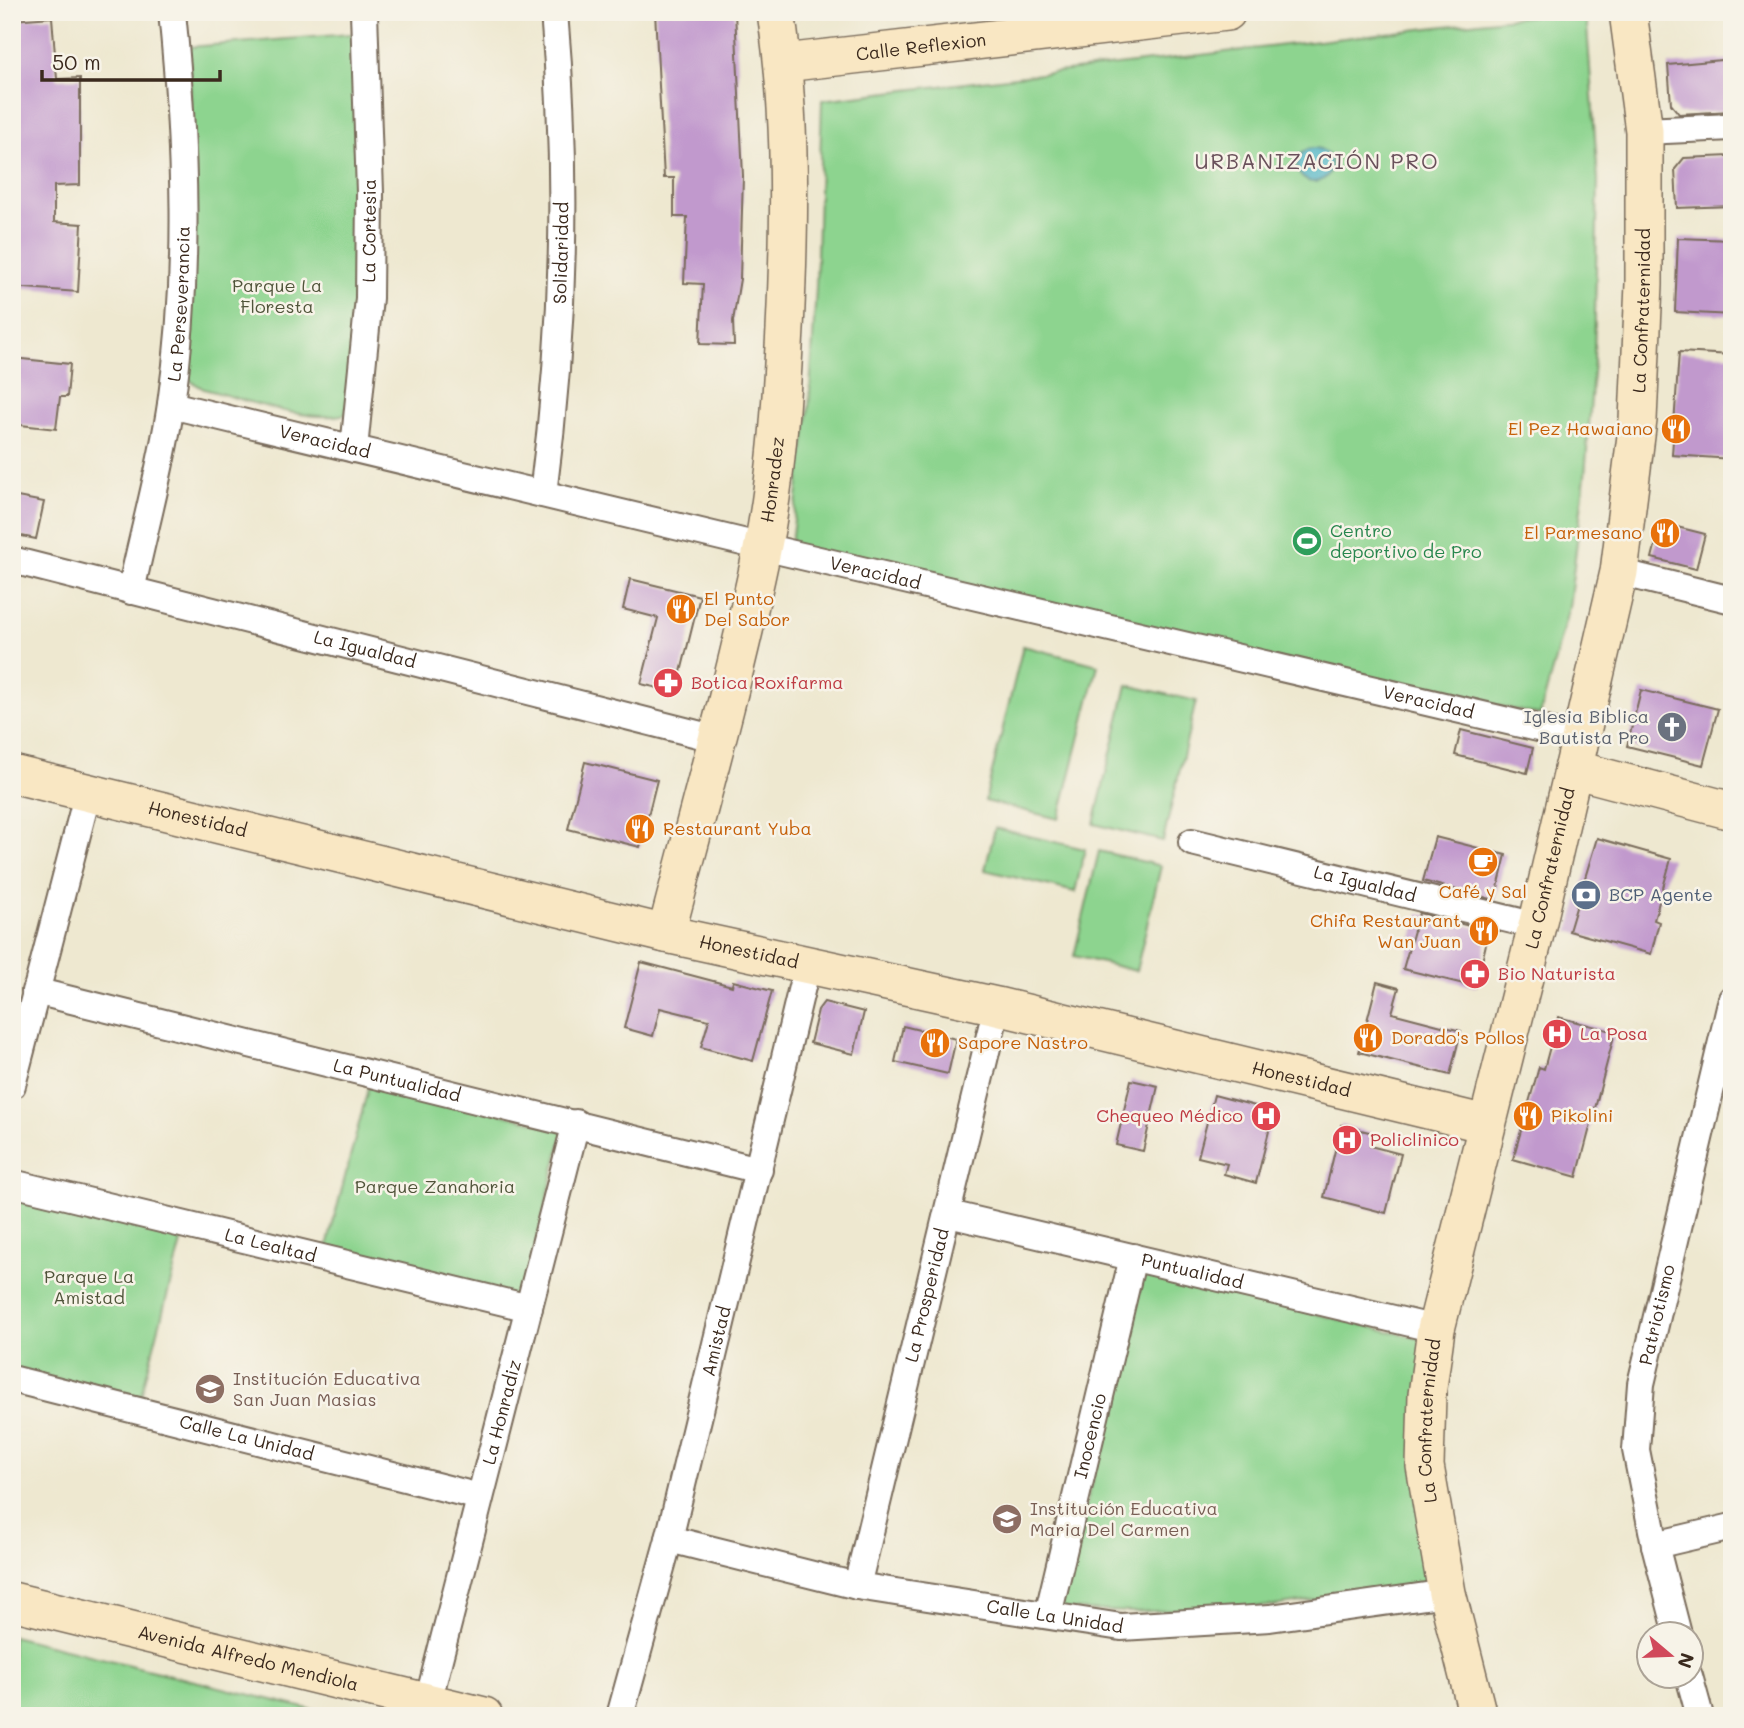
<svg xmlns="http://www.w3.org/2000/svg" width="1744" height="1728" font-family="Mali,sans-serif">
<rect width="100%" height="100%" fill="#f7f3e8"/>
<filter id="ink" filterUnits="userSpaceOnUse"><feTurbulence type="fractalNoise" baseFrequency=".0143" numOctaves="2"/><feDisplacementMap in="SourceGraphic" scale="14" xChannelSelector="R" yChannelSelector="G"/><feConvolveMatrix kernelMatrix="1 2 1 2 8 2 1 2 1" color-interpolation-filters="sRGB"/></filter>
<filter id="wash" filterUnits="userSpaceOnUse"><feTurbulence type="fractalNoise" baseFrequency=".00686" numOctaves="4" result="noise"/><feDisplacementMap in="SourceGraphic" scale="28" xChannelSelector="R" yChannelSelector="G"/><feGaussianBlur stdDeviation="1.57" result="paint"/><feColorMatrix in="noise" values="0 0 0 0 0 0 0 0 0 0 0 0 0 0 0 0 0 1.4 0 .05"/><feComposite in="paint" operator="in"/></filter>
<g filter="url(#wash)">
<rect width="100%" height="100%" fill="#eee8d0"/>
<!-- green -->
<path fill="#8dd48f" stroke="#647f56" stroke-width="2" d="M1563,12H1586L1598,180L1594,360L1585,476L1569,607L1540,715L789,557L809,408L816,287L822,100Z
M362,33L368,176L346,414C307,424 244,399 204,389L191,381L184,370L191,114L189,47Z
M1023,646L1098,665L1059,819L985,801Z
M1127,685L1196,701L1163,841L1094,824Z
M995,828L1085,849L1075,892L985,870Z
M1099,851L1161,866L1136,971L1074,956Z
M370,1081L564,1129L523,1298L326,1250Z
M12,1190L184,1231L140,1400L12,1369Z
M1144,1273L1422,1339L1432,1584L1274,1606L1132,1612L1060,1609Z
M12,1636L337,1716H12Z"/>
<!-- water -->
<path fill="#46b2c4" stroke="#406e71" stroke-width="2" d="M1297 165a17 17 0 1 1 34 0a17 17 0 1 1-34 0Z"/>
<g id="blocks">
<!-- building -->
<path fill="#c199cd" d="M655,12H735L743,176L740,279L733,321L734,345L700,344L703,284L684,283L687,217H674V178H664Z
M52,17L57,79L80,78V185L54,186V222L82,224L78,292L12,287V20Z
M1732,59V111L1679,114L1671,104L1668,65Z
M1730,156L1732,206L1677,208L1675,169L1684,158Z
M1678,238L1732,240V315L1675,312Z
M1679,352L1732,355V459L1672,455Z
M12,358L70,364L67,397H60L56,429L12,424Z
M12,496L44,502L36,539L12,534Z
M1661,523L1705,534L1696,569L1652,558Z
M630,579L700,596L676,692L641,684L658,618L623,609Z
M1641,690L1718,709L1703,765L1627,746Z
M1461,730L1533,748L1527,773L1455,755Z
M585,762L657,780L640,847L568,829Z
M1435,837L1506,855L1495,900L1423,881Z
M1597,838L1671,859L1654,920L1659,922L1651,954L1569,931Z
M1419,913L1489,931L1476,987L1403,969Z
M641,962L732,986L733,981L772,991L753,1061L701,1047L709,1020L660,1008L653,1036L624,1028Z
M1377,982L1399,988L1392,1013L1461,1031L1450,1075L1359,1052Z
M824,1002L864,1012L854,1054L810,1043L818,1010Z
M1558,1017L1615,1032L1577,1177L1513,1159L1539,1067L1544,1069Z
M903,1026L956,1039L948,1074L895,1062Z
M1131,1080L1158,1086L1143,1151L1116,1145Z
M1214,1095L1274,1111L1256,1183L1224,1174L1227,1164L1198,1157Z
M1341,1125L1373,1133L1370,1146L1401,1154L1386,1213L1324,1197Z"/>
</g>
</g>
<g filter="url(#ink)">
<use href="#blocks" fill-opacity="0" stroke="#7a6c5c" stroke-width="2"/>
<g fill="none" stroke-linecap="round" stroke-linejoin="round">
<!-- street casing -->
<g stroke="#7a6c5c" stroke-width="30">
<g id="street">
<path d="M1644,131L1732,127"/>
<path id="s1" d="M171,405L763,547L1581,738"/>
<path id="s2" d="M354,449L369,298L370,193L364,12"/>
<path id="s3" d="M543,494C564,336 568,171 554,12"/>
<path id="s4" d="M12,560L717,739"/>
<path d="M1619,572L1732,600"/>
<path id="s5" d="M131,591C144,529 162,466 171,404C190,275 185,142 172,12"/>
<path id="s6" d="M1192,842L1537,926"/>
<path id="s7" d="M35,991L759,1170"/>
<path d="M12,1085L88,792"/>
<path id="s8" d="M12,1183L529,1308"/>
<path id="s9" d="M949,1214L1436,1329"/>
<path id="s10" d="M12,1379L480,1497"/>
<path id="s11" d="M669,1539L857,1586L1121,1627L1270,1618L1447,1593"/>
<path d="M1655,1545L1732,1527"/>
<path id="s12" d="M857,1586L997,1006"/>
<path id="s13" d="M1048,1615L1133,1257"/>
<path id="s14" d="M1678,1634L1655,1545L1636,1450L1641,1384L1732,999"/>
<path d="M1689,1676L1700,1716"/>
<path id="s15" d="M428,1702L576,1123"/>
<path id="s16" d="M620,1716L669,1539L807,966"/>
</g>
</g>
<!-- secondary casing -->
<g stroke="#7a6c5c" stroke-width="40">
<g id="secondary">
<path id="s17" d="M784,63L1227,12"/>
<path d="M1573,769L1732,811"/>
<path id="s18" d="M12,774L666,934L997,1006L1486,1124"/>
<path id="s19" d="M666,934C699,807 735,679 762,550C777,478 781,402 785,329C790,223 792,117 776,12"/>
<path id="s20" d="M12,1601L484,1716"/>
<path id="s21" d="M1478,1716L1447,1593L1425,1466L1427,1395L1436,1329L1537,926L1619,572L1638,420L1644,284V131L1628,12"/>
</g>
</g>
<!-- street -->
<use href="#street" stroke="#fff" stroke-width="26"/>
<!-- secondary -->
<use href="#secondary" stroke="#f9e7c3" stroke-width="37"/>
</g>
</g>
<!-- icons -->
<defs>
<g id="restaurant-disc" transform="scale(1.575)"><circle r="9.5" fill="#e8710a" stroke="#f7f3e8"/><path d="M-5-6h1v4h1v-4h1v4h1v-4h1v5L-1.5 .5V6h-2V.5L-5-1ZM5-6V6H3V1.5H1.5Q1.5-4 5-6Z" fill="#fff"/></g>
<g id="stadium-disc" transform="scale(1.575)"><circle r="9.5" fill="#2e9e5b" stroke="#f7f3e8"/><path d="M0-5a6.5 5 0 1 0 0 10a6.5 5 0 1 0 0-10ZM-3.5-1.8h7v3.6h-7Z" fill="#fff"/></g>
<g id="pharmacy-disc" transform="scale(1.575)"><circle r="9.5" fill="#e0444e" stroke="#f7f3e8"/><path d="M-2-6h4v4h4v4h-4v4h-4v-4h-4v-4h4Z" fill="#fff"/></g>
<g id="church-disc" transform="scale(1.575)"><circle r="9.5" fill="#6b7280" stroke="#f7f3e8"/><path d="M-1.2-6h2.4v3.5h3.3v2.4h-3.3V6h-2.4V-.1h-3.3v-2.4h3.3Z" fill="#fff"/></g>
<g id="cafe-disc" transform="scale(1.575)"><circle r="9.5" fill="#e8710a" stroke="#f7f3e8"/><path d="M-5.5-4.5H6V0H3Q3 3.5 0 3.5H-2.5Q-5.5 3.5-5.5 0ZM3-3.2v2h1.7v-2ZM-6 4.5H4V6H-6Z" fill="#fff"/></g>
<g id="bank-disc" transform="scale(1.575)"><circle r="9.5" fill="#5c6f8a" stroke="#f7f3e8"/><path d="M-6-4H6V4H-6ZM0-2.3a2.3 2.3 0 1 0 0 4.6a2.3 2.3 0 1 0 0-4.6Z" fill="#fff"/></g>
<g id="hospital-disc" transform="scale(1.575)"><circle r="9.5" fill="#e0444e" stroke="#f7f3e8"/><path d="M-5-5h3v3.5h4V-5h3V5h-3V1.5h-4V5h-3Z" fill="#fff"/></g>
<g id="school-disc" transform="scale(1.575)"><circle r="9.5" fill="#8d6e63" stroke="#f7f3e8"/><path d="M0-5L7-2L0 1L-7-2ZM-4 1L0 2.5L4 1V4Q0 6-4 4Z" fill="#fff"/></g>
</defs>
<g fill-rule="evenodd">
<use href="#restaurant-disc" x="1676" y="429"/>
<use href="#restaurant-disc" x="1665" y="533"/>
<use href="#stadium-disc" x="1307" y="541"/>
<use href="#restaurant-disc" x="681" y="609"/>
<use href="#pharmacy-disc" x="668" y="683"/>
<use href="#church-disc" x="1672" y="727"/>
<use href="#restaurant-disc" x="640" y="829"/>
<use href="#cafe-disc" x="1483" y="862"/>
<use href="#bank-disc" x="1586" y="895"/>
<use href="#restaurant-disc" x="1484" y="931"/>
<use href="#pharmacy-disc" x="1475" y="974"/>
<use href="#hospital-disc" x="1557" y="1034"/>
<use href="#restaurant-disc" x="1368" y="1038"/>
<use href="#restaurant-disc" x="935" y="1043"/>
<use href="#hospital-disc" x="1266" y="1116"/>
<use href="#restaurant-disc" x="1528" y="1116"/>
<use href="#hospital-disc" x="1347" y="1140"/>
<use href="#school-disc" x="210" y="1389"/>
<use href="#school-disc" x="1007" y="1519"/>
</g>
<g text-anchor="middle" stroke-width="5" stroke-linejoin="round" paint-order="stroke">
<!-- street labels -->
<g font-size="18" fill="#3b2a1e" stroke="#f7f3e8">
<text dy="6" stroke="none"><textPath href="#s17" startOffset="138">Calle Reflexion</textPath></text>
<text dy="6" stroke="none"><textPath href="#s2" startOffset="219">La Cortesia</textPath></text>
<text dy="6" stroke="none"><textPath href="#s3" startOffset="242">Solidaridad</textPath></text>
<text dy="6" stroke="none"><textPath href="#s5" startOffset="292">La Perseverancia</textPath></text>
<text dy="6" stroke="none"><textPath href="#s21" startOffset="1435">La Confraternidad</textPath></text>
<text dy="6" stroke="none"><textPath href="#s1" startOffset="158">Veracidad</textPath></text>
<text dy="6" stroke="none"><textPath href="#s19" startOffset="467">Honradez</textPath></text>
<text dy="6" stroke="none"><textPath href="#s1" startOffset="724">Veracidad</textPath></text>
<text dy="6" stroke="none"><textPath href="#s4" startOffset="364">La Igualdad</textPath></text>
<text dy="6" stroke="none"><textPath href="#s1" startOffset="1292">Veracidad</textPath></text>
<text dy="6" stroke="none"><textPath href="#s18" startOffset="191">Honestidad</textPath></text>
<text dy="6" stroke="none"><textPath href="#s21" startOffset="868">La Confraternidad</textPath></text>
<text dy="6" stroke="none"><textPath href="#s6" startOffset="178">La Igualdad</textPath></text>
<text dy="6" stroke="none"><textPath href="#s18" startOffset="758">Honestidad</textPath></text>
<text dy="6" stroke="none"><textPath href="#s7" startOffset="373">La Puntualidad</textPath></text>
<text dy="6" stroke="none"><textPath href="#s18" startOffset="1325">Honestidad</textPath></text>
<text dy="6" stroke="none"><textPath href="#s8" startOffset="266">La Lealtad</textPath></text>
<text dy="6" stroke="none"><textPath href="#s9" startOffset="250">Puntualidad</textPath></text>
<text dy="6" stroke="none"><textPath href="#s12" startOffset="299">La Prosperidad</textPath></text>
<text dy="6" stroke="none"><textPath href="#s14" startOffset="326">Patriotismo</textPath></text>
<text dy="6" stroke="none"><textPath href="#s16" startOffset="387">Amistad</textPath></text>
<text dy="6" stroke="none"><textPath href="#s15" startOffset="299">La Honradiz</textPath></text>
<text dy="6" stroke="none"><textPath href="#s21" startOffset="301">La Confraternidad</textPath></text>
<text dy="6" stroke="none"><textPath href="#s13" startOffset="184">Inocencio</textPath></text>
<text dy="6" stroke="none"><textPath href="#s10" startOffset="242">Calle La Unidad</textPath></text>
<text dy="6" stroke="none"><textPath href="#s11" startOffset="394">Calle La Unidad</textPath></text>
<text dy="6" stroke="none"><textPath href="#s20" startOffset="243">Avenida Alfredo Mendiola</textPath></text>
</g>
<!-- park labels -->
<g font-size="18" fill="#50543a" stroke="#f7f3e8">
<text x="277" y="292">Parque La<tspan x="277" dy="21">Floresta</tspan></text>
<text x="435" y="1193">Parque Zanahoria</text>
<text x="89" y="1283">Parque La<tspan x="89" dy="21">Amistad</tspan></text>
</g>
<!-- food labels -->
<g font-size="18" fill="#c56008" stroke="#f7f3e8" text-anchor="start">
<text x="1653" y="435" text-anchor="end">El Pez Hawaiano</text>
<text x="1642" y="539" text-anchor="end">El Parmesano</text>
<text x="704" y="605">El Punto<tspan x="704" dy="21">Del Sabor</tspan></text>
<text x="663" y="835">Restaurant Yuba</text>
<text x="1483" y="898" text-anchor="middle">Café y Sal</text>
<text x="1461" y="927" text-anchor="end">Chifa Restaurant<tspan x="1461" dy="21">Wan Juan</tspan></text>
<text x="1391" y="1044">Dorado's Pollos</text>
<text x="958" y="1049">Sapore Nastro</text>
<text x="1551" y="1122">Pikolini</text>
</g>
<!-- leisure labels -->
<g font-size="18" fill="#27864d" stroke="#f7f3e8" text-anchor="start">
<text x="1330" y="537">Centro<tspan x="1330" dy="21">deportivo de Pro</tspan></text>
</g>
<!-- health labels -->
<g font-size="18" fill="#be3a42" stroke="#f7f3e8" text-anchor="start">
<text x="691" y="689">Botica Roxifarma</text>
<text x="1498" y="980">Bio Naturista</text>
<text x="1580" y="1040">La Posa</text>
<text x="1243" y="1122" text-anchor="end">Chequeo Médico</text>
<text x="1370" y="1146">Policlinico</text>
</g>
<!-- worship labels -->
<g font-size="18" fill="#5b616d" stroke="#f7f3e8" text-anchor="end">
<text x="1649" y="723">Iglesia Biblica<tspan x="1649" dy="21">Bautista Pro</tspan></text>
</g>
<!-- service labels -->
<g font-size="18" fill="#4e5e75" stroke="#f7f3e8" text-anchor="start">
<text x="1609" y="901">BCP Agente</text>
</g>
<!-- education labels -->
<g font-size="18" fill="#785e54" stroke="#f7f3e8" text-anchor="start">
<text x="233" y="1385">Institución Educativa<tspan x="233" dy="21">San Juan Masias</tspan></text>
<text x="1030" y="1515">Institución Educativa<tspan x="1030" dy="21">Maria Del Carmen</tspan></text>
</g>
<!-- quarter labels -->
<g font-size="21" letter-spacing="2" fill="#6a515b" stroke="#f7f3e8">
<text x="1317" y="169">URBANIZACIÓN PRO</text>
</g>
</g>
<!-- margin -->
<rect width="1744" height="1728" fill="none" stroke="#f7f3e8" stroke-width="42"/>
<!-- north arrow -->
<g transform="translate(1670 1655) rotate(109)"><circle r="33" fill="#f7f3e8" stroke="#aca397" stroke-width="2"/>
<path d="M0-5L12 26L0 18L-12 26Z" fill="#d1495b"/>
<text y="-10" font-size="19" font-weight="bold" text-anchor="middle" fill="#3b2a1e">N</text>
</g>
<!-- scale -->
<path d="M42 70v10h178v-10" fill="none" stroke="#3b2a1e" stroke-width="3.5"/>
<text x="52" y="70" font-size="21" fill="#3b2a1e" stroke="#f7f3e8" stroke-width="5" paint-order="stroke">50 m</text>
</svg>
